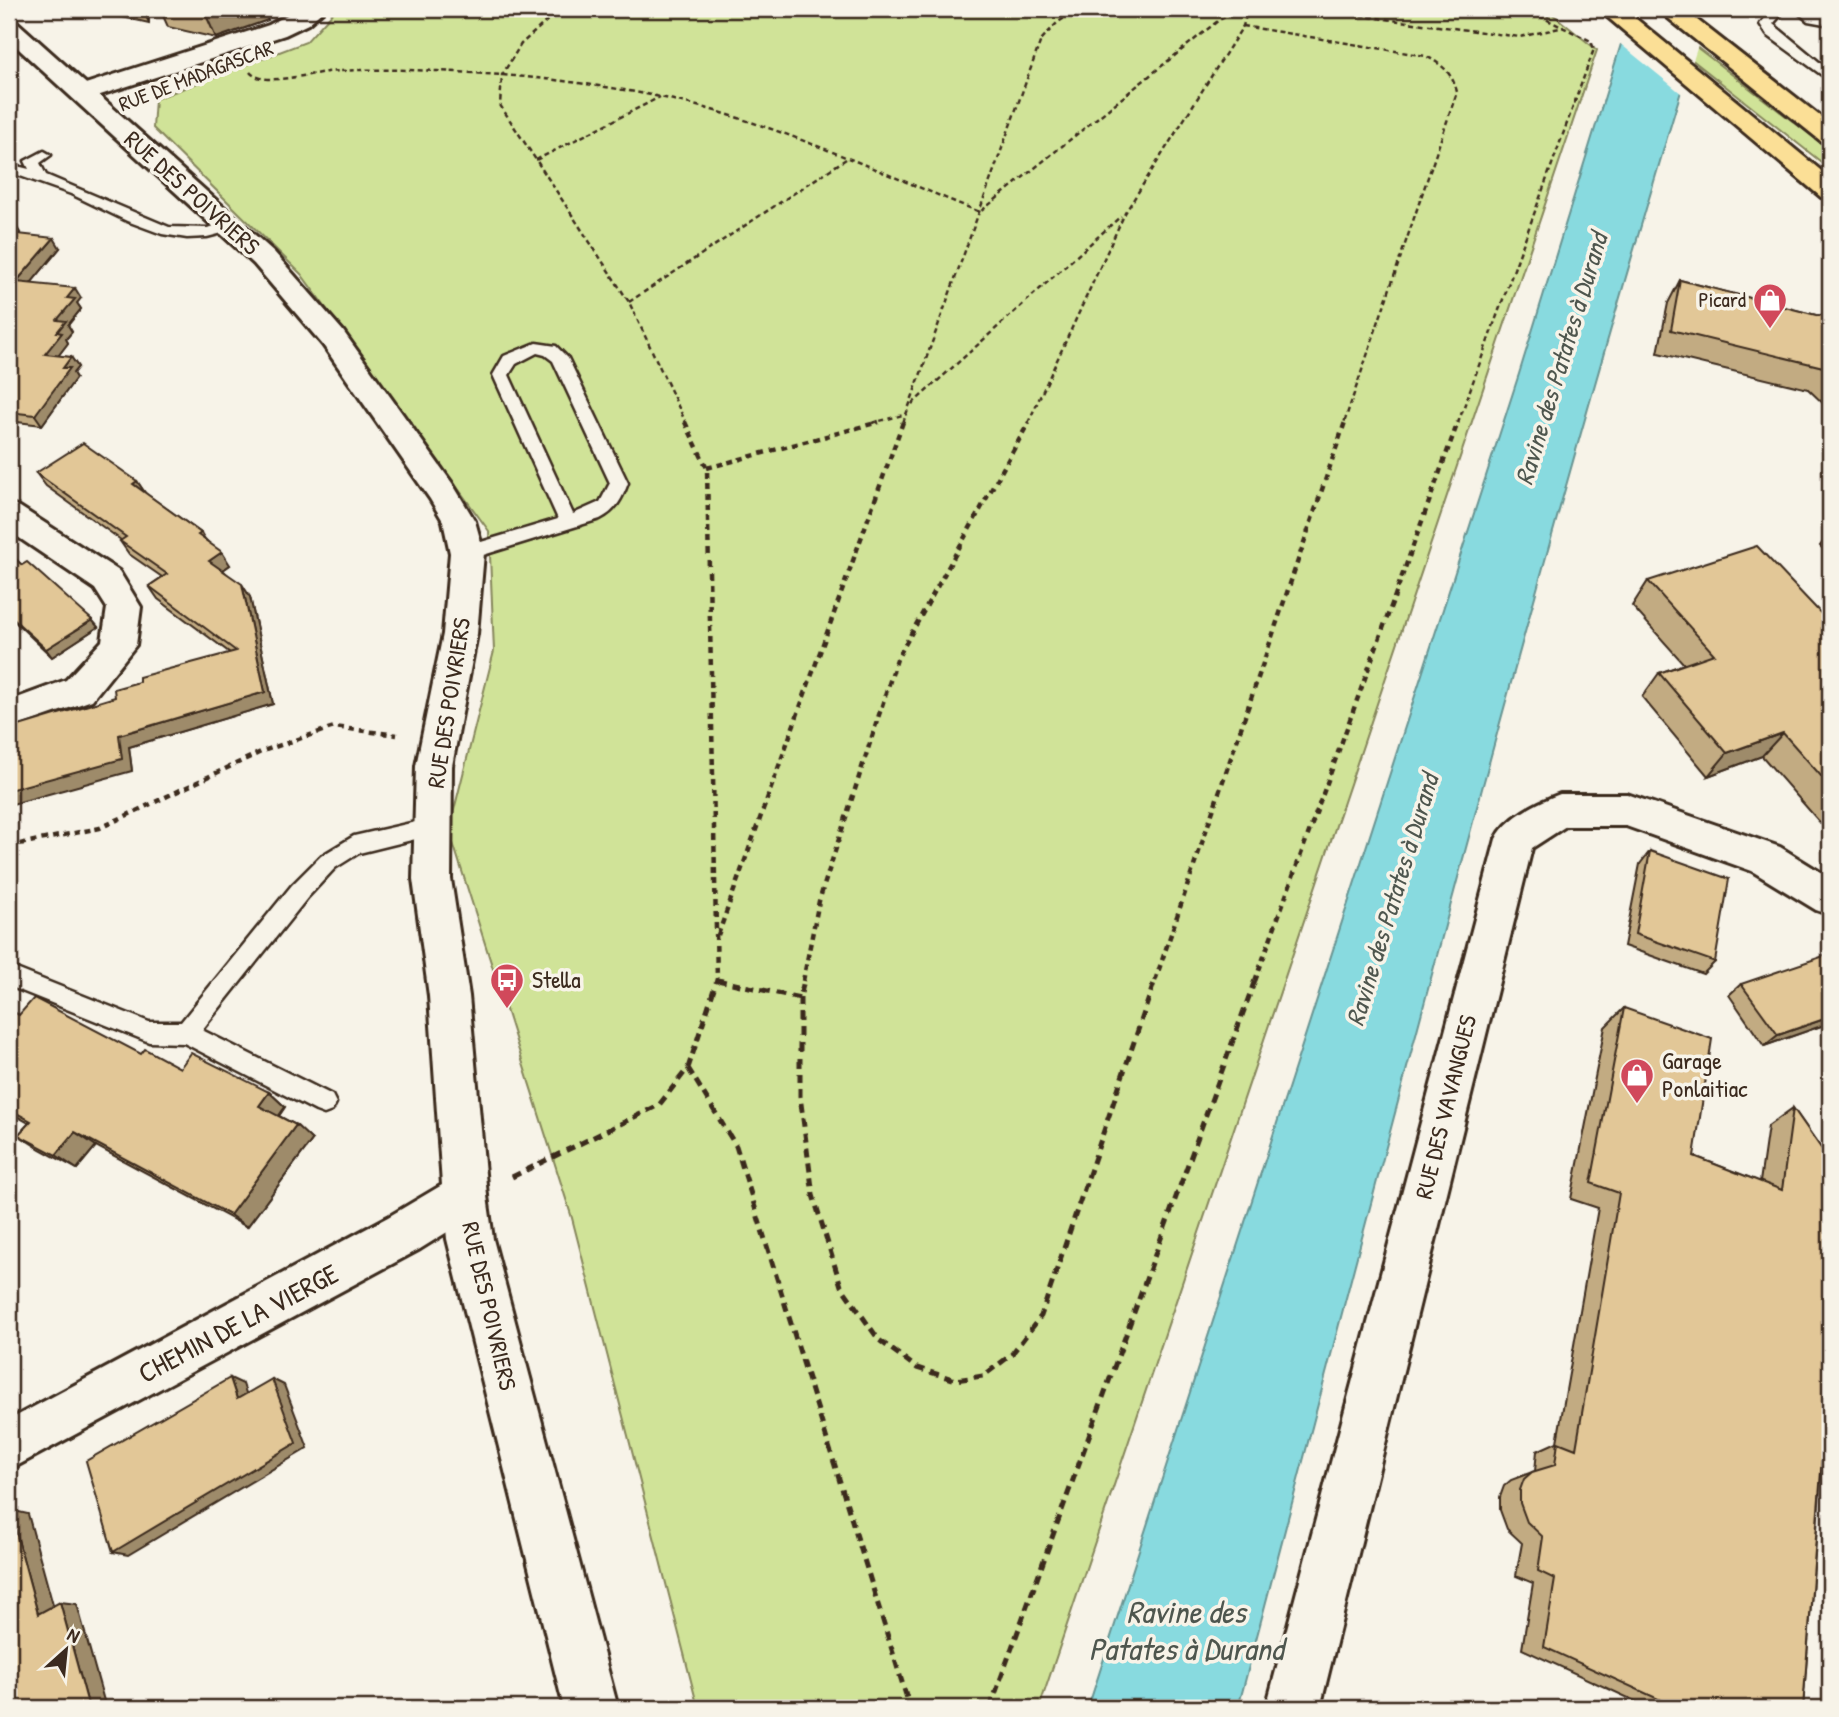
<svg xmlns="http://www.w3.org/2000/svg" width="1839" height="1717" font-family="'Patrick Hand',sans-serif">
<rect width="100%" height="100%" fill="#f7f3e8"/>
<filter id="ink" filterUnits="userSpaceOnUse"><feTurbulence type="fractalNoise" baseFrequency=".0143" numOctaves="2"/><feDisplacementMap in="SourceGraphic" scale="14" xChannelSelector="R" yChannelSelector="G"/><feConvolveMatrix kernelMatrix="1 2 1 2 8 2 1 2 1" color-interpolation-filters="sRGB"/></filter>
<g filter="url(#ink)">
<!-- green -->
<path fill="#d0e398" stroke="#86865b" stroke-width="2" d="M336,9H1546L1597,50L1039,1708H698L572,1218L449,830L494,651L489,531L301,274L153,128L155,99L306,42Z
M1628,9H1647L1830,150V169Z"/>
<!-- water -->
<path fill="#88dadf" stroke="#699492" stroke-width="2" d="M1635,9H1706C1534,570 1388,1140 1238,1708H1088L1519,374L1621,44Z"/>
<!-- pier -->
<path fill="#f7f3e8" d="M1631,9H1705L1709,12L1682,94L1618,42Z"/>
<g fill="none" stroke-linecap="round" stroke-linejoin="round">
<!-- service casing -->
<g stroke="#3b2a1e" stroke-width="5">
<path id="service" d="M1773,9H1786L1773,24L1830,71V81L1767,35L1760,24Z
M1794,9C1808,9 1817,15 1830,17V25L1808,21Z
M44,151L51,155L40,163L46,175L169,227L207,228L229,223L236,227L234,230L207,237L187,238L162,234L127,221L71,194L9,172V164L29,169L25,161Z
M536,343L556,346L568,358L628,483C622,499 616,511 600,519L467,560L461,558L458,553L461,548L558,519L493,375L504,356ZM537,353L545,355L553,361L610,483L600,502L573,514L509,375L516,364Z
M433,818L440,821L443,827L440,833L359,853L335,868L308,897L202,1030L332,1095L336,1103L332,1111L324,1114L316,1111L184,1043L149,1042L9,986V966L149,1022H181L292,885L321,856L354,836Z"/>
</g>
<!-- minor casing -->
<g stroke="#3b2a1e" stroke-width="6">
<path id="minor" d="M298,9H325L308,24L285,35L91,98L82,100L73,98L70,93L73,88L269,25Z
M9,503L20,507L119,571L141,607L136,645L92,700L9,729V701L66,680L102,641L107,608L95,589L9,531Z
M1560,794H1627L1780,847L1830,878V915L1816,910L1752,871L1626,826H1566L1532,848L1320,1708H1266L1496,839C1506,818 1538,802 1560,794Z
M465,1174L481,1181L487,1196L493,1239L618,1708H564L447,1239L443,1196L449,1181Z"/>
</g>
<!-- tertiary casing -->
<g stroke="#3b2a1e" stroke-width="6">
<path id="tertiary" d="M9,20L17,22L274,252L343,331L452,483L475,521L484,553L477,634L452,766L451,879L469,996L487,1196L481,1211L420,1249L9,1470V1420L388,1217L442,1185L429,996L413,879L416,766L443,634L450,553L443,521L430,499L323,345L254,264L9,40Z"/>
</g>
<!-- primary casing -->
<g stroke="#3b2a1e" stroke-width="6">
<path id="primary" d="M1598,9H1624L1830,178V199L1821,197Z
M1657,9H1683L1830,124V144L1821,141Z"/>
</g>
<!-- path-far2 -->
<path stroke="#3b2a1e" stroke-width="2.5" stroke-dasharray="5 3.5" stroke-linecap="butt" d="M560,9L521,44L502,75L500,105L629,302L686,423
M1310,9L1520,37L1564,27
M1538,9L1551,18
M1243,26L1426,56C1443,65 1452,73 1457,92L1344,423
M250,72C262,87 308,74 327,72C384,67 444,71 502,75C555,79 608,86 660,97C769,120 876,171 980,212L1219,20L1242,9
M536,160L660,97
M629,302L846,159
M912,404L1121,216
M872,423L907,414
M903,423L1041,40L1057,23L1078,9
M1028,423L1125,213L1243,26L1248,9
M1458,423L1594,49L1591,41L1525,9"/>
<!-- path-far1 -->
<path stroke="#3b2a1e" stroke-width="4.5" stroke-dasharray="6 5" stroke-linecap="butt" d="M685,422L707,468L717,981
M707,468L879,422
M9,846L100,828L263,751L334,727L397,735
M718,935L903,422
M717,980L723,981
M803,981L819,901L897,659L1029,422
M1155,981L1345,422
M1255,981L1458,422"/>
<!-- path -->
<path stroke="#3b2a1e" stroke-width="5" stroke-dasharray="9 6" stroke-linecap="butt" d="M717,980L800,998L804,980
M800,998V1096L813,1195L841,1286L879,1340L917,1368L956,1380L983,1376L1011,1355L1041,1316L1155,980
M688,1068L736,1146L910,1708
M512,1177L659,1105L688,1068L717,980
M990,1708L1255,980"/>
<!-- service -->
<use href="#service" fill="#f7f3e8" fill-rule="evenodd"/>
<!-- minor -->
<use href="#minor" fill="#f7f3e8" fill-rule="evenodd"/>
<!-- tertiary -->
<use href="#tertiary" fill="#f7f3e8" fill-rule="evenodd"/>
<!-- primary -->
<use href="#primary" fill="#fbdf96" fill-rule="evenodd"/>
</g>
<!-- wall -->
<path fill="#c2ab82" stroke="#3b2a1e" stroke-width="2" d="M87,9H149V23Z
M160,9H263L268,20L216,38L168,27Z
M9,225L22,235L60,248L30,284L81,298L77,303L81,309L68,325L72,332L66,339L68,343L58,356L71,357L78,367L73,373L76,378L42,425L9,421Z
M1680,280L1816,315L1830,316V410L1808,389L1658,353L1668,303Z
M36,473L137,481L145,493L201,533L205,539L230,565L223,570L250,597L273,704L129,747L132,771L115,697L139,682L230,653L158,599L149,586L162,577L129,554L120,541L121,540L46,486Z
M1830,533V556L1820,546Z
M9,553L22,565L92,620L98,627L52,657L9,616Z
M1648,581L1830,623V834L1762,756L1708,776L1642,697L1659,673L1684,664L1632,606Z
M1650,851L1715,962L1703,974L1624,946L1640,864Z
M1741,984L1830,1023L1764,1046L1729,995Z
M1624,1008L1694,1156L1760,1182L1768,1126L1793,1108L1830,1161V1363L1803,1708H1650L1522,1649L1533,1583L1516,1576L1522,1543L1507,1529L1500,1510V1497L1504,1486L1511,1480L1535,1471L1537,1451L1557,1442L1598,1208L1571,1199L1605,1027Z
M9,1010L19,1015L180,1068L269,1092L285,1107L279,1116L296,1125L312,1140L247,1227L96,1146L77,1169L40,1149L18,1135L29,1123L9,1112Z"/>
<!-- shaded-wall -->
<path fill="#9e8b6a" stroke="#3b2a1e" stroke-width="2" d="M143,9H149V23Z
M224,9H263L268,20L216,38L206,15Z
M16,226L22,236L9,233Z
M54,238L60,248L23,293L16,282Z
M75,288L81,298L77,303L81,309L68,325L72,332L66,339L68,343L52,364L45,354L57,332V320L67,298Z
M71,357L78,367L73,373L76,378L42,425L35,415L63,368Z
M137,481L146,494L133,484Z
M222,552L230,565L217,574L209,561Z
M242,584L250,597L273,704L129,747L132,771L9,805V790L119,735L265,692Z
M92,620L98,627L52,657L46,649Z
M1783,733L1762,756L1708,776L1727,753Z
M1830,1017V1023L1764,1046L1778,1035Z
M269,1092L285,1107L275,1121L259,1106Z
M296,1125L312,1140L247,1227L230,1215Z
M75,1132L96,1146L77,1169L56,1155Z
M230,1378L243,1384L250,1405L237,1399Z
M272,1379L284,1385L308,1448L128,1555L113,1552Z
M10,1510L28,1514L56,1616L38,1614Z
M60,1602L77,1604L106,1708H89Z"/>
<!-- building -->
<path fill="#e2c797" stroke="#3b2a1e" stroke-width="2" d="M178,9H224L206,15Z
M9,225L16,226L9,233L54,238L16,282L75,288L67,298L75,299L57,320L66,321L57,332L62,333L45,354L71,357L63,368H70L35,415L9,412Z
M1680,280L1816,315L1830,316V373L1823,367L1671,330Z
M83,443L137,481L133,484L201,533L198,535L222,552L209,561L242,584L265,692L119,735L122,759L9,790V729L115,697L114,689L139,682V677L236,651L149,586L167,574L120,541L126,537L36,473Z
M1757,546L1830,623V786L1783,733L1727,753L1659,673L1714,654L1648,581Z
M9,553L22,565L27,562L92,620L46,649L9,615Z
M1650,851L1729,879L1715,962L1635,934Z
M1830,954V1017L1778,1035L1741,984Z
M34,998L141,1054L145,1049L180,1068L191,1053L269,1092L259,1106L296,1125L230,1215L75,1132L56,1155L18,1135L31,1121L9,1109V1010L19,1015Z
M1624,1008L1712,1039L1694,1156L1782,1190L1793,1108L1830,1161V1353L1803,1708H1678L1544,1647L1555,1579L1538,1571L1543,1537L1527,1522L1520,1503V1490L1524,1479L1532,1472L1555,1465L1558,1442L1576,1449L1619,1193L1591,1183Z
M230,1378L237,1399L272,1379L296,1443L113,1552L86,1461Z
M10,1510L38,1614L60,1602L89,1708H9V1511Z"/>
</g>
<!-- icons -->
<defs>
<g id="shop-pin" transform="scale(1.75)"><path d="M0 17L-7.5 6A9.5 9.5 0 1 1 7.5 6Z" fill="#d1495b" stroke="#f7f3e8"/><path d="M-5-2.5h2.3a2.7 3.5 0 0 1 5.4 0H5L5.5 6h-11ZM-1.5-2.5h3a1.5 2.3 0 0 0-3 0Z" fill="#fff"/></g>
<g id="bus-pin" transform="scale(1.75)"><path d="M0 17L-7.5 6A9.5 9.5 0 1 1 7.5 6Z" fill="#d1495b" stroke="#f7f3e8"/><path d="M-5-6H5V4H4V6H2V4H-2V6H-4V4H-5ZM-3.5-4V0h7V-4ZM-3.5 1.2v1.5H-2V1.2ZM2 1.2v1.5H3.5V1.2Z" fill="#fff"/></g>
</defs>
<g fill-rule="evenodd">
<use href="#shop-pin" x="1770" y="300"/>
<use href="#bus-pin" x="507" y="980"/>
<use href="#shop-pin" x="1637" y="1075"/>
</g>
<g text-anchor="middle" stroke-width="7" stroke-linejoin="round" paint-order="stroke">
<!-- far-street labels -->
<g font-size="21" fill="#3b2a1e" stroke="#f7f3e8">
<text transform="translate(196 76) rotate(-21)" y="7">RUE DE MADAGASCAR</text>
</g>
<!-- far-poi labels -->
<g font-size="21" fill="#3b2a1e" stroke="#f7f3e8" text-anchor="end">
<text x="1746" y="307">Picard</text>
</g>
<!-- street labels -->
<g font-size="24" fill="#3b2a1e" stroke="#f7f3e8">
<text transform="translate(192 193) rotate(42)" y="8">RUE DES POIVRIERS</text>
<text transform="translate(449 703) rotate(-81)" y="8">RUE DES POIVRIERS</text>
<text transform="translate(1446 1107) rotate(-76)" y="8">RUE DES VAVANGUES</text>
<text transform="translate(489 1306) rotate(77)" y="8">RUE DES POIVRIERS</text>
</g>
<!-- poi labels -->
<g font-size="24" fill="#3b2a1e" stroke="#f7f3e8" text-anchor="start">
<text x="532" y="988">Stella</text>
<text x="1662" y="1069">Garage<tspan x="1662" dy="28">Ponlaitiac</tspan></text>
</g>
<!-- water labels -->
<g font-size="26" font-style="italic" fill="#4e564e" stroke="#f7f3e8">
<text transform="translate(1561 359) rotate(-73)" y="9">Ravine des Patates à Durand</text>
<text transform="translate(1392 900) rotate(-73)" y="9">Ravine des Patates à Durand</text>
</g>
<!-- near-street labels -->
<g font-size="28" fill="#3b2a1e" stroke="#f7f3e8">
<text transform="translate(238 1323) rotate(-28)" y="10">CHEMIN DE LA VIERGE</text>
</g>
<!-- near-water labels -->
<g font-size="32" font-style="italic" fill="#4e564e" stroke="#f7f3e8">
<text x="1186" y="1623">Ravine des<tspan x="1186" dy="37">Patates à Durand</tspan></text>
</g>
</g>
<!-- margin -->
<rect width="1839" height="1717" fill="none" stroke="#f7f3e8" stroke-width="35"/>
<rect x="18" y="18" width="1804" height="1682" fill="none" stroke="#3b2a1e" stroke-width="2.5" filter="url(#ink)"/>
<!-- north arrow -->
<g transform="translate(66 1650) rotate(27)" stroke="#f7f3e8" stroke-width="5" paint-order="stroke">
<path d="M0-5L12 26L0 18L-12 26Z" fill="#3b2a1e"/>
<text y="-10" font-size="19" font-weight="bold" text-anchor="middle" fill="#3b2a1e">N</text>
</g>
</svg>
